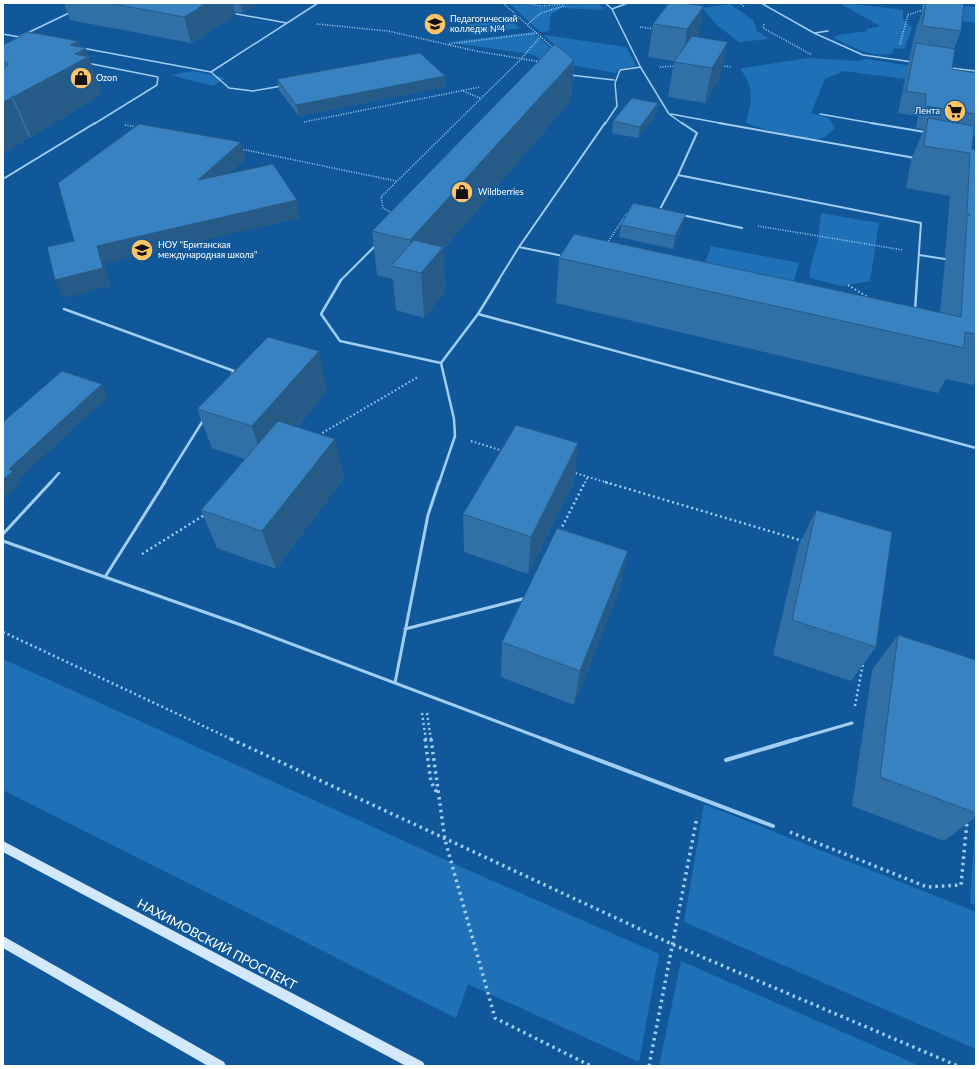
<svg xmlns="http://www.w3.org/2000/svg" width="979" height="1069" font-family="Lato,sans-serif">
<rect width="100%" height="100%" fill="#105899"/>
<!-- green -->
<path fill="#1e71b6" d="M509,3H528L539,7L598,3L604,10L561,8L551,14L549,31L540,32Z
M847,3L903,10V19L912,28L904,49L894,48L891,54C870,57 852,47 834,38L838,35L868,31L866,29L880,26L841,4Z
M730,4L753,20L757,31L769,39L739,42L718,26L702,8Z
M965,6L976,7V23L944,19L945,8L964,10Z
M509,19L520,28L473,35L463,25Z
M533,32L555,53L542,60L531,54L447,42Z
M544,35L626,47L636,66L618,69L616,73L566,64L561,52Z
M808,58L858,61L866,59L958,73L952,85L843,71L825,79L811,113L829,118L835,128C830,132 825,138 819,139C807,140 756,129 746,122C752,101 755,89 741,70L742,68Z
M194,71L225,78L213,86L171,75Z
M821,213L879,223L870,281L841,286L810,278V269L818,240Z
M711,246L799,263L793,284L704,265Z
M3,659L468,870L659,954L639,1062L468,984L456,1018L3,790Z
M704,804L976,912V1049L684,922Z
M976,810V905L970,903Z
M681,961L920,1066H659Z"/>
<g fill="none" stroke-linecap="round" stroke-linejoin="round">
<!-- path-far3 -->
<path stroke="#a1cef4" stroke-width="1.5" stroke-dasharray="1 1.5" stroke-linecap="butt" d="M503,3L553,48
M527,3L540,6L578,3
M739,3L745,7
M317,24L388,31L476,51L541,62
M528,24L541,13L564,6
M764,24L763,28L812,55
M640,27L655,29
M449,44L537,33
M900,44L908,15L923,10L924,3
M722,66L732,67
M660,67L675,66
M463,91L480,98
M304,122L480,87
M125,125L138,127
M241,149L396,181
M392,213L383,208L381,197L521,59L541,36
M758,226L903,250
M607,243L628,212H631"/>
<!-- path-far2 -->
<path stroke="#a1cef4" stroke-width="2" stroke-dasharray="1.5 2.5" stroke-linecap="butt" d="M848,285L869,298
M319,435L418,377
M471,441L503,451
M572,472L608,483
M585,483L588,476"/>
<!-- path-far1 -->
<path stroke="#a1cef4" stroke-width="2.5" stroke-dasharray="2 3" stroke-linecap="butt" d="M605,482L803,541
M560,531L585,482
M142,554L206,514
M3,632L233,740
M855,706L863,663
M422,713L426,740
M427,713L431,740"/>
<!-- path -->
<path stroke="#a1cef4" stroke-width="3.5" stroke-dasharray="2.5 4" stroke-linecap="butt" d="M231,739L674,945L958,1066
M425,739L431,782L437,793
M431,739L445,840L495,1018L591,1066
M790,832L927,887L961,885L967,821
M649,1066L697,817"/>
<!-- service-far4 -->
<path stroke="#a1cef4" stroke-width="1.5" d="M605,3L612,9
M628,3L612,9L641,68L669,114L683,124
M761,3L814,33L828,31
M231,13L287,23
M814,33L863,55L913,62
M3,34L19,37L71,12
M82,48L211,72L318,3
M87,63L158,77L157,85L94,124
M950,68L976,71
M211,72L229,88L253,91L282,86
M570,75L614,80
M671,114L725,124
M820,114L877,124
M605,124L617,106L615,83L620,70L641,67"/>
<!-- service-far3 -->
<path stroke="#a1cef4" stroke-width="2" d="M682,123L697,133L678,175L921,223L917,281
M719,123L915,158
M871,123L925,132
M3,179L95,123
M661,211H659L678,175
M682,215L742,228
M519,247L563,256
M919,255L945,259
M340,281L376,245
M498,281L519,247L605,123"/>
<!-- service-far2 -->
<path stroke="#a1cef4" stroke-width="2.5" d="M341,280L321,314L340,341L441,363
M64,309L234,371L232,374
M915,311L917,280
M478,314L976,448
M50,483L59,473
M164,483L204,419
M439,483L455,436L454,419L441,363L478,314L499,280"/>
<!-- service-far1 -->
<path stroke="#a1cef4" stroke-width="3" d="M3,534L51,482
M3,541L241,625L546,740
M105,577L165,482
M405,629L526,598
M395,683L428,515L439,482
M793,740L852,723"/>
<!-- service -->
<path stroke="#a1cef4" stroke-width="4" d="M543,739L773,826
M726,760L797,739"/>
<!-- secondary -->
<path fill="#d1e8fd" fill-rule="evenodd" d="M3,841L423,1062L425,1066H406L3,852Z
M3,936L224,1062L226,1066H208L3,948Z"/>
</g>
<!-- wall -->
<path fill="#3070a6" d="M64,3H259L242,13L235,12L236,16L204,34L205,36L191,43L70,20Z
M669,3L698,37L721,75L705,103L668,97L674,61L648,57L653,24Z
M925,3H964L961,31L954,49L952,69L976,73V132L974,137H973L972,149L976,150V380L973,385L946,379L938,393L556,303L559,258L940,312L945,261L946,258L945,256L950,196L906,188L911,160L924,129L916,128L918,116L898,113L908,64L910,59H909L916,29Z
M78,41L80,47L99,86L98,87L101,95L31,137H29V138L3,154V45Z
M574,60L571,100L443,250L445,292L424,318L396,310L393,279L377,275L372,231Z
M445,76L446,87L299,116L279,90L277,79Z
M658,103L656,114L638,138L612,133L613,121Z
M621,225L683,226L673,249L619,237Z
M327,391L297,427L344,478L276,569L217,548L201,510L245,459L212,448L197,409Z
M578,443L574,481L528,574L464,552L463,514Z
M816,510L876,647L851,681L773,655L798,548Z
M620,588L574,705L501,677L502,642Z
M898,635L976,660V817L944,841L852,806L872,670Z"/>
<!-- shaded-wall -->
<path fill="#275b87" d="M206,3H233L236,16L204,34L205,36L191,43L184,17L198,8Z
M240,3H259L242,13Z
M704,6L698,38L682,62L687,29Z
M78,41L81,51L86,48L99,86L98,87L101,95L31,137L13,97L11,96L29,138L3,154V72L70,45Z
M728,42L721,75L705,103L712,68Z
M574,60L571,100L443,250L445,292L424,318L421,273L412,271L410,240Z
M445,76L446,87L299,116L296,105Z
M658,103L656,114L638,138L640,127Z
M241,142L246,159L204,197L198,180Z
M297,200L300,218L104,264L111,286L64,298L55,280L97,246Z
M686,214L683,226L673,249L675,236Z
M319,351L327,391L264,465L252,426Z
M102,384L108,397L19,479L21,483L3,500V480L9,469Z
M335,439L344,478L276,569L262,531Z
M578,443L574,481L528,574L531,537Z
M628,551L620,588L574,705L580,671Z"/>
<!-- building -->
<path fill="#3882c1" stroke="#275b87" d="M109,3H206L198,8V9L184,17Z
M669,3H682L704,6L687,29L653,24Z
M926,3H964L961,31L922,26Z
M29,32L78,41L70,45L86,48L75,54L88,57L13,97L11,96L12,98L3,102V68L7,66L8,63L3,62V45Z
M692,36L728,42L712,68L674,62Z
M916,43L955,49L952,69L976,73V114L925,106L926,94L906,91Z
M555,44L574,60L410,240L372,231Z
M420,53L445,76L296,105L277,79Z
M632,98L658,103L640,127L613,121Z
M928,118L974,126L972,149L976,150V334L965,332L964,348L559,258L574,234L961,317L967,217L970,215L967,212L970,153L924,146Z
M139,124L241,142L198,180L273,164L297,200L97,246L103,268L55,280L47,247L74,241L58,183Z
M633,203L686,214L675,236L621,225Z
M414,240L443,247L421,273L391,266Z
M268,337L319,351L252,426L197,409Z
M62,371L102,384L9,469L13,471L3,480V422Z
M278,421L335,439L262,531L201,510Z
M516,425L578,443L531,537L463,514Z
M816,510L892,532L876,647L792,620Z
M557,528L628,551L580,671L502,642Z
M898,635L976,660V813L880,777Z"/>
<!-- icons -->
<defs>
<g id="university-disc" transform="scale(1.15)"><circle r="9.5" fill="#ffc465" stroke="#105899"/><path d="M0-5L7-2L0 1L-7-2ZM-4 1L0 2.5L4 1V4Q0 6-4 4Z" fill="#111"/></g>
<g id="shop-disc" transform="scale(1.15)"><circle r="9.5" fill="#ffc465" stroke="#105899"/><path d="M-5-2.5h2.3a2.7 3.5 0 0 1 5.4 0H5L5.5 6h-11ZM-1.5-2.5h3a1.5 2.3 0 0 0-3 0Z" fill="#111"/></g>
<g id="supermarket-disc" transform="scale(1.15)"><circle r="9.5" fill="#ffc465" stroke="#105899"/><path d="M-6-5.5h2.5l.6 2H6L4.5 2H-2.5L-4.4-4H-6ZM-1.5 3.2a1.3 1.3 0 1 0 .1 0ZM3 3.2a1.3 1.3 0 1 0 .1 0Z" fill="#111"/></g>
<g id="school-disc" transform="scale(1.15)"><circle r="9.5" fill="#ffc465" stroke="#105899"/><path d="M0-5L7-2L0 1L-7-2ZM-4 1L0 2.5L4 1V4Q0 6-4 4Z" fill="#111"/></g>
</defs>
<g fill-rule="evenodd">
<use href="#university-disc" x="435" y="24"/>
<use href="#shop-disc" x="81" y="78"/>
<use href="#supermarket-disc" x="955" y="111"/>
<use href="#shop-disc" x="462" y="192"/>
<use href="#school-disc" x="142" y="250"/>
</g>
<g text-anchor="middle" stroke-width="3" stroke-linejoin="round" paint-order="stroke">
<!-- far-poi labels -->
<g font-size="9" fill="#fff" stroke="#105899" text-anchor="start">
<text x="450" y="22">Педагогический<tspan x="450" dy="10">колледж №4</tspan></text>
<text x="96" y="81">Ozon</text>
<text x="940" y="114" text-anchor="end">Лента</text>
<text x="478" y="195">Wildberries</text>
<text x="158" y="248">НОУ "Британская<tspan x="158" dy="10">международная школа"</tspan></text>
</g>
<!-- near-street labels -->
<g font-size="13" fill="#fff" stroke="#105899">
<text transform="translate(217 944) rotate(28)" y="5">НАХИМОВСКИЙ ПРОСПЕКТ</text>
</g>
</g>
<!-- border -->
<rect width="979" height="1069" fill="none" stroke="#ffffff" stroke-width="8"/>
</svg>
